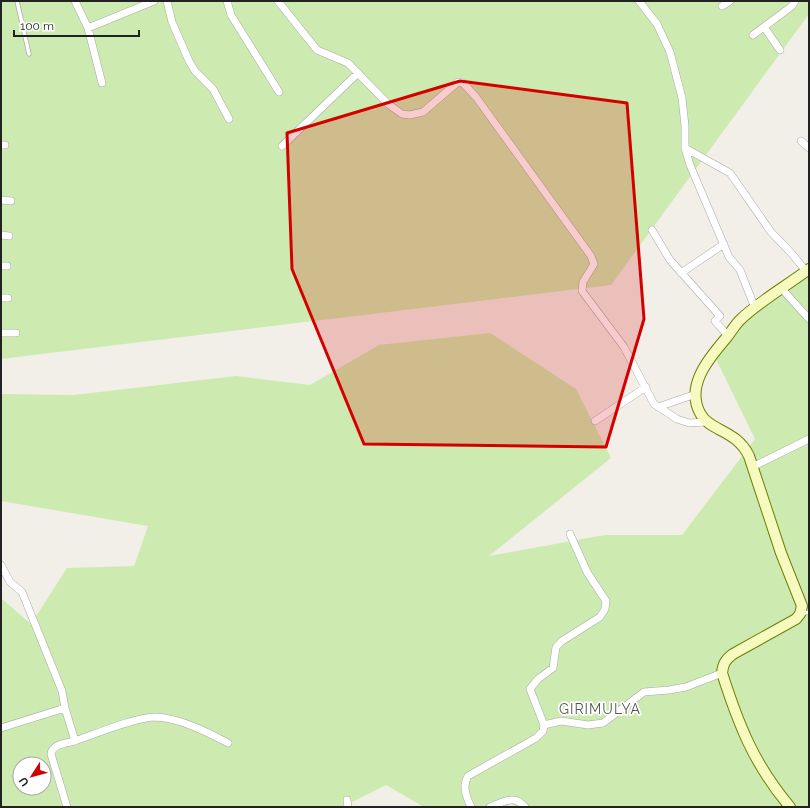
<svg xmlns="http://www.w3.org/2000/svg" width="810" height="808" font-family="Raleway,sans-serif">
<rect width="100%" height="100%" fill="#f2efe9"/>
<!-- grass -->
<path fill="#cdebb0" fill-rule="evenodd" d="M1,1H809V14L611,285L1,359Z
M809,262V807H516L511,804L505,807H424L386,785L342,807H1V598L31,624L67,568L134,566L148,526L1,501V394L74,395L236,376L310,385L379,345L490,333L576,389L611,458L489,556L605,535H682L755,439L712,351ZM20,764H44V788H20Z"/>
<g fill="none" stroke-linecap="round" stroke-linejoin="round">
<!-- lane casing -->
<g stroke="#a9a9a9" stroke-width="5">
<path id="lane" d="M17,1L29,54
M801,614L809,612"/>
</g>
<!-- street casing -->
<g stroke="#a9a9a9" stroke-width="8">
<path id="street" d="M75,1L88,28L154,1
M167,1L172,22L189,61L195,71L213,89L229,119
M227,1L231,15L279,92
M278,1L317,50L348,63L388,104L402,114L410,115L423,112L458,82L463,83L476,97L591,256L594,264L583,282L582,291L624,347L654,404L677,419L689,423L707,422
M639,1L657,24L670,52L682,98L685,126V148L690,165L729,257L740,270L755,308
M722,6L730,1
M764,27L780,50
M88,28L102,83
M753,35L792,6L795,1
M801,141L809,148
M1,145H5
M282,146L358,73
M685,148L730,173L771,232L792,254L806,271
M1,200L11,201
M652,230L670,260L720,316L715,321L728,336
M1,235L9,236
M1,266H7
M681,273L724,244
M782,289L809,319
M1,298H8
M1,333H16
M658,407L696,394
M595,421L646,387
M752,467L809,439
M1,565L10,582L22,592L62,691L65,708L75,741C67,743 52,744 51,754L67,807
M544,725L561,721L588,725L603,723L644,692L669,690L686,687L722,673
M1,728L65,708
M75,741C95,734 136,717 155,717C180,718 207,732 228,743
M347,800L348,807
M471,807C466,796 462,786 468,776L536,738L543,731L544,725L530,689L538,679L553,668L556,647L562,641L600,617L605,609L606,601L587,572L570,534
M490,807C503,802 515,794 525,807"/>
</g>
<!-- secondary casing -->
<g stroke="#707d05" stroke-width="12">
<path id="secondary" d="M790,807C754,764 739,726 722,673C723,664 725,660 733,654L796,619L800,614L802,606L781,553L749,456C736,429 710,432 700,413C685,385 710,357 727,337C731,332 735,325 740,320C757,303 789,284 809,269"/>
</g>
<!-- lane -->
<use href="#lane" stroke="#fff" stroke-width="3.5"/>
<!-- street -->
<use href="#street" stroke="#fff" stroke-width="7"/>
<!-- secondary -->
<use href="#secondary" stroke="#f7fabf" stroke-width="10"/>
</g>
<!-- marked area -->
<path fill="#d40000" fill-opacity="0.2" stroke="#d40000" stroke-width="3" stroke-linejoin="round" d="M460,81L627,103L644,319L606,447L364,444L292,269L287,133Z"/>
<g text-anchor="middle" stroke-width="3.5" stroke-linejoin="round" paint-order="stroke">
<!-- quarter labels -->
<g font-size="14" letter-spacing="1" fill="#555" stroke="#fff">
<text x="600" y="714">GIRIMULYA</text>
</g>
</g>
<!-- border -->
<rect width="810" height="808" fill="none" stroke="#222222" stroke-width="4"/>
<!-- north arrow -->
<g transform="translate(32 776) rotate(234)"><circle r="19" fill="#ffffff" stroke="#a7a7a7"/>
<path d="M0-3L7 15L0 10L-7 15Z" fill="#d40000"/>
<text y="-6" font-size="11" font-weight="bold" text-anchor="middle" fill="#222222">U</text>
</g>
<!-- scale -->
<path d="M14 30v6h125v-6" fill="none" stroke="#222222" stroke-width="2"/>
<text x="20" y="30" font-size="12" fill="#222222" stroke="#ffffff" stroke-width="3" paint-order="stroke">100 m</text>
</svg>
